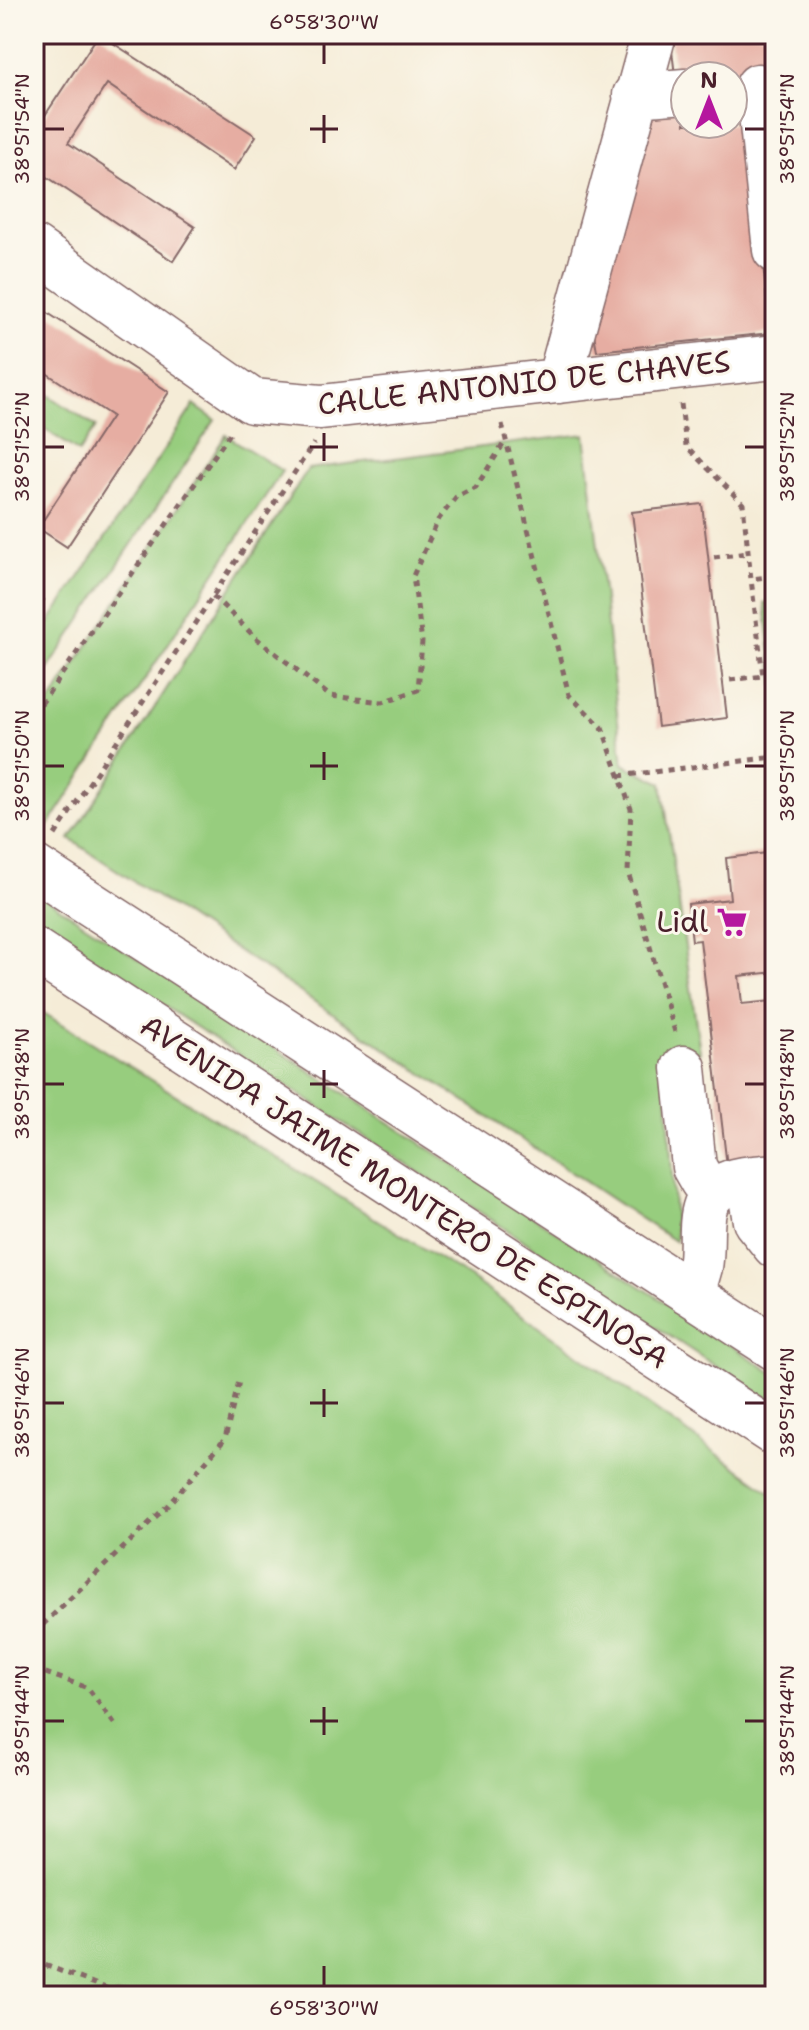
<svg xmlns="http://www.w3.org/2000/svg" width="809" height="2030" font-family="'Shantell Sans',sans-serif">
<rect width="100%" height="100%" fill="#fbf7ec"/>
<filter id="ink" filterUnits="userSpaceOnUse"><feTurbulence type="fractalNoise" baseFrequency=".0125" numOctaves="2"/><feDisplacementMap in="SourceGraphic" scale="16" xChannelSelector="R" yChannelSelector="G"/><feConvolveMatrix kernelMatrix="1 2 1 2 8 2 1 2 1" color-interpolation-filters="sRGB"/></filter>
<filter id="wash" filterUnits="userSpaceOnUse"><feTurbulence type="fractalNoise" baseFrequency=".006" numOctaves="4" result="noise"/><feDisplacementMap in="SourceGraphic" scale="32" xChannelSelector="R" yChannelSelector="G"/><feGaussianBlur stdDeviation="1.8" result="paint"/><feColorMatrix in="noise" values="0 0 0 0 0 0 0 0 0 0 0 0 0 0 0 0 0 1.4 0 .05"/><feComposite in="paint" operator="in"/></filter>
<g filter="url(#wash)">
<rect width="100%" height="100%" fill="#f5ecd7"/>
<!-- green -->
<path fill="#97cd7e" stroke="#707654" stroke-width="2" d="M34,385L96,427L79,452L34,422Z
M194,405L215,420L34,690V645Z
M585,434L623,764L662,783L700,1052L665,1057L676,1242L70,839L308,469Z
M226,435L282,471L45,831L34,824V727Z
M775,602V687L765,603Z
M34,891L775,1374V1405L34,921Z
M34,1007L469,1277L775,1495V1996H34Z"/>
<g id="blocks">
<!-- building -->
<path fill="#e6ada2" d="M99,34L256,136L234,170L107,84L68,143L195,227L173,261L34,168V132Z
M670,34H775V76L733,79V76H685L676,84Z
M743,98L771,333L597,351L591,317L644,109L685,104V124H733V99Z
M34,304L169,392L67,547L38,528L112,416L34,365Z
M775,417V498H773L764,419Z
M702,504L727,718L658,727L632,512Z
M34,594L44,600L34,615Z
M775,852V972L739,976L742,1004L772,1001L775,1161L727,1166L700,940L692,941L688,904L730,899L726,858Z"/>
</g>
</g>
<g filter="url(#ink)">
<use href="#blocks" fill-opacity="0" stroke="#866767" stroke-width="2"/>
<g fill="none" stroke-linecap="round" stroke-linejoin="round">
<!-- minor casing -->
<g stroke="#866767" stroke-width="47">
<path id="minor" d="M758,86L775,250
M635,95L685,91
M34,248L252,401L321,407L775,357
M559,381L654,34
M684,1068L694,1167L702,1181L719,1188
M748,1179L755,1221L775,1246
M687,1291C720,1262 679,1200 731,1182C744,1177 761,1178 775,1176"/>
</g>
<!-- major casing -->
<g stroke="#866767" stroke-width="47">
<path id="major" d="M34,867L775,1348
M34,950L775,1434"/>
</g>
<!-- path -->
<path stroke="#866767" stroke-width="5" stroke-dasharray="6 6" stroke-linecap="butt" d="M681,404L686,446L743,504L751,579L775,576
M502,424L569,695L602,727L631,809L628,872L675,1032
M714,557L748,553
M213,596L256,638L330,696L383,702L418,690L422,642L413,576L438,520L456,497L476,487L506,440
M730,680L763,676L751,579
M34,714L231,432
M619,776L775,757
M55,835L314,443
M34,1633L167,1506L225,1439L239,1381
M34,1669L88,1688L118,1729
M34,1961L127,1996"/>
<!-- minor -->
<use href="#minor" stroke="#fff" stroke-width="44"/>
<!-- major -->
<use href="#major" stroke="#fff" stroke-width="44"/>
</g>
</g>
<!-- ticks -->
<path fill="none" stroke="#4a1f2b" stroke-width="3" d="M324,44V64M324,115V143M44,129H64M310,129H338M745,129H765M324,433V461M44,447H64M310,447H338M745,447H765M324,752V780M44,766H64M310,766H338M745,766H765M324,1070V1098M44,1084H64M310,1084H338M745,1084H765M324,1389V1417M44,1403H64M310,1403H338M745,1403H765M324,1707V1735M44,1721H64M310,1721H338M745,1721H765M324,1966V1986"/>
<!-- icons -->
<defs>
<g id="supermarket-bare" transform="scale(2.4)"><path d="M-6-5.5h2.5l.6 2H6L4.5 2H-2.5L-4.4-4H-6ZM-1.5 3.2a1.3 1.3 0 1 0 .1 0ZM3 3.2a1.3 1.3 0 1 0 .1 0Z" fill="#b5179e" stroke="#fbf7ec" stroke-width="2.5" paint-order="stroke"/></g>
</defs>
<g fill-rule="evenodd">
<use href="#supermarket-bare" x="732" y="922"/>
</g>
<g text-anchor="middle" stroke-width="6" stroke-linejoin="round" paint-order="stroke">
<!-- street labels -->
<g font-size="30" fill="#4a1f2b" stroke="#fbf7ec">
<text transform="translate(524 383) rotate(-6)" y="10">CALLE ANTONIO DE CHAVES</text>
<text transform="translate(404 1192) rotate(33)" y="10">AVENIDA JAIME MONTERO DE ESPINOSA</text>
</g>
<!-- poi labels -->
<g font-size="30" fill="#4a1f2b" stroke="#fbf7ec" text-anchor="end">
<text x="708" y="932">Lidl</text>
</g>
</g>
<!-- margin -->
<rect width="809" height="2030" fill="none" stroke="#fbf7ec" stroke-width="88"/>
<!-- north arrow -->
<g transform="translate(709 100)"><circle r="38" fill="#fbf7ec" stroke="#b4a19f" stroke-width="2"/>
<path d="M0-6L14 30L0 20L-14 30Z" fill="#b5179e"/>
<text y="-12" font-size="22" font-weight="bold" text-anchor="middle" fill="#4a1f2b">N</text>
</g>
<rect x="44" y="44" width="721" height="1942" fill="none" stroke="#4a1f2b" stroke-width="3"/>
<g font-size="20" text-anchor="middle" fill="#4a1f2b">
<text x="324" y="29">6°58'30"W</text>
<text transform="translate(22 129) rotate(-90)" y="7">38°51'54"N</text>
<text transform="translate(787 129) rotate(-90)" y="7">38°51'54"N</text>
<text transform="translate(22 447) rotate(-90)" y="7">38°51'52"N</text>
<text transform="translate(787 447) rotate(-90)" y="7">38°51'52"N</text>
<text transform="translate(22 766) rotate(-90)" y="7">38°51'50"N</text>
<text transform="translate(787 766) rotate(-90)" y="7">38°51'50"N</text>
<text transform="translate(22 1084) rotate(-90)" y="7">38°51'48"N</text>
<text transform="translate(787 1084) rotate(-90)" y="7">38°51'48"N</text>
<text transform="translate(22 1403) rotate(-90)" y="7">38°51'46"N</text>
<text transform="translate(787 1403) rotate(-90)" y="7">38°51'46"N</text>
<text transform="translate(22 1721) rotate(-90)" y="7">38°51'44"N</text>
<text transform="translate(787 1721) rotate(-90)" y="7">38°51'44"N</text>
<text x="324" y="2015">6°58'30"W</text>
</g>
</svg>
